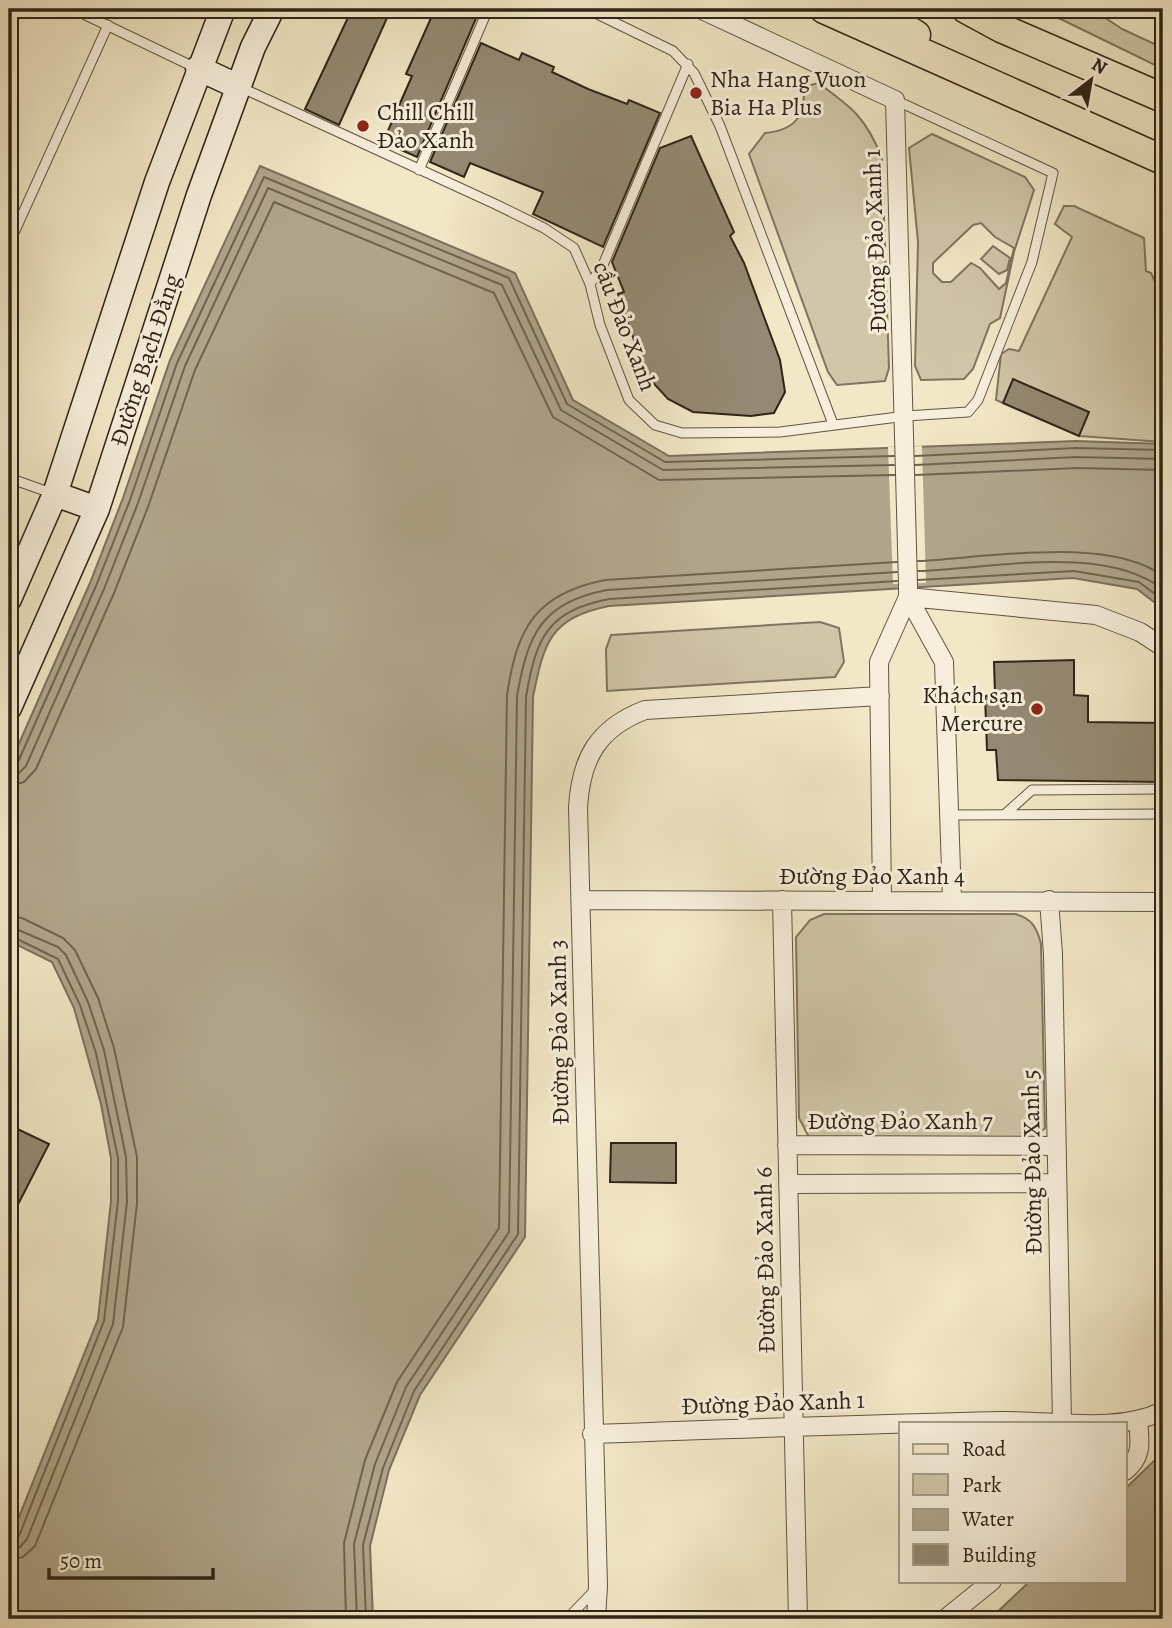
<svg xmlns="http://www.w3.org/2000/svg" width="1172" height="1628" font-family="Alegreya,serif">
<rect width="100%" height="100%" fill="#f2e7c7"/>
<filter id="stains"><feTurbulence type="fractalNoise" baseFrequency=".00286" numOctaves="4"/><feColorMatrix values="0 0 0 0 .2 0 0 0 0 .09 0 0 0 0 .02 0 0 0 .5 -.17"/></filter>
<radialGradient id="worn" r=".72"><stop offset=".6" stop-color="#630" stop-opacity="0"/><stop offset="1" stop-color="#630" stop-opacity=".3"/></radialGradient>
<!-- green -->
<path fill="#d1c6a9" stroke="#807560" stroke-width="2" fill-rule="evenodd" d="M1040,9H1092L1122,29L1163,48V69Z
M818,83C852,107 866,118 882,158L889,368L885,381L837,385L828,372L749,154L765,133C796,130 805,116 804,87Z
M932,134L1025,177L1034,190L1014,252L1000,318L990,324L973,369L964,379L921,380L915,366L918,242L909,148ZM981,223L995,237L1014,248L1006,283L999,289L980,268L971,263L951,282H942L933,273V263L973,225Z
M1064,206H1074L1144,238L1146,271L1151,273L1163,299V442L1079,436L996,400L1001,354L1009,349L1019,351L1072,237L1055,224Z
M993,246L1010,258L1007,270L999,274L981,259Z
M820,622L839,628L844,662L835,677L607,691L606,649L611,635Z
M824,914H1015C1031,918 1037,927 1041,944L1045,1128L1033,1139L811,1141L799,1118L796,937L810,920Z"/>
<!-- water -->
<path fill="#b0a58b" stroke="#7c715c" stroke-width="2" d="M260,166L515,273L573,400L669,456L1076,441L1163,444V609L1137,589L1073,578L609,606C550,618 544,642 533,697L525,1237L420,1395L389,1470L370,1546L373,1619H9V1542L98,1319L111,1201V1158L101,1104L74,1008L52,962L9,941V766L90,583L123,498L170,360Z
M1163,1452V1619H990L1030,1581H1125V1489Z"/>
<!-- pier -->
<path fill="#f2e7c7" d="M922,446L926,583L893,584L888,447Z"/>
<g fill="none" stroke-linecap="round" stroke-linejoin="round">
<!-- shore -->
<path stroke="#706450" stroke-width="2" d="M915,456L1076,448L1163,450
M915,465L1076,457L1163,459
M916,475L1077,468L1163,470
M918,561C984,558 1109,535 1163,576
M918,571C991,569 1102,543 1163,589
M918,580L1074,571L1139,582L1163,600
M9,766L18,762L96,586L130,500L177,363L264,177L509,278L567,404L665,462L894,456
M9,775L19,773L26,766L104,589L138,503L185,366L268,188L502,285L561,410L663,470L894,465
M9,786L24,782L36,769L114,593L148,507L195,370L274,202L494,293L553,417L659,480L895,475
M9,916L22,918L63,938L75,950L98,998L114,1048L137,1157V1203L123,1327L35,1546L23,1557L9,1560
M9,926L58,947L66,955L88,1002L104,1050L126,1157L127,1202L113,1324L27,1539L20,1547L9,1550
M9,935L58,959L80,1005L96,1053L118,1158V1201L104,1321L19,1536L9,1541
M346,1619L344,1543L365,1460L397,1382L499,1228L507,695C517,628 535,594 605,580L897,562
M357,1619L354,1544L375,1464L406,1387L509,1232L517,696C528,634 541,603 607,590L897,572
M366,1619L363,1545L383,1468L414,1391L518,1234L526,697C536,638 547,611 609,599L897,581"/>
</g>
<!-- building -->
<path fill="#948972" stroke="#2f2416" stroke-width="2" d="M352,9H391L339,125L305,109Z
M435,9H480L417,157L383,142L412,76L406,74Z
M481,43L519,60L522,53L554,67L552,72L588,89L627,104L629,100L660,113L603,247L533,214L543,192L470,163L464,177L430,162Z
M691,136L734,232L730,236L744,263L780,360L785,392L774,413L751,416L693,412L668,399L646,375L618,294L624,292L612,262L660,148Z
M1013,379L1089,412L1079,436L1003,403Z
M1074,660V695L1088,696V722L1163,723V782L998,780L996,750H987L985,696L995,695L994,662Z
M9,1125L49,1144L9,1222Z
M611,1143H676V1183L610,1182Z"/>
<g fill="none" stroke-linecap="round" stroke-linejoin="round">
<!-- lane casing -->
<g stroke="#605542" stroke-width="11">
<path id="lane" d="M73,9L196,68
M587,9L673,51L694,73L720,126L833,424
M240,87L495,204L544,228L574,248L590,284L600,325L629,400L655,425L682,433L780,432L906,416L968,412L978,400L1032,262L1053,173L895,100
M419,170L488,9
M9,244L108,25
M590,284L603,265L688,64
M9,478L54,494
M949,815L1163,814
M1004,815L1032,790L1163,789
M567,1619L595,1590"/>
</g>
<!-- street casing -->
<g stroke="#605542" stroke-width="20">
<path id="street" d="M700,9L895,100L908,585V597L879,662L882,900
M908,597L944,662L952,900
M908,597L1096,615L1140,632L1163,647
M581,900L1163,902
M782,900L798,1619
M1049,900L1053,954L1062,1422
M787,1145L1055,1146
M788,1184L1056,1183
M592,1434C728,1429 864,1424 1001,1421C1053,1420 1115,1434 1163,1411
M1125,1471C1143,1457 1140,1442 1138,1420
M596,1619L598,1586L578,807C581,758 598,728 645,710L880,696
M945,1619L992,1581"/>
</g>
<!-- secondary casing -->
<g stroke="#2f2416" stroke-width="27">
<path id="secondary" d="M198,68L239,87
M55,494L97,509
M9,599L55,494L157,182L223,9
M9,708L97,509L199,195L253,47L272,9"/>
</g>
<!-- primary casing -->
<g stroke="#2f2416" stroke-width="31">
<path id="primary" d="M824,9L1163,160
M874,9L916,35
M966,9L1001,28L1163,98"/>
</g>
<!-- lane -->
<use href="#lane" stroke="#f7efdb" stroke-width="9"/>
<!-- street -->
<use href="#street" stroke="#f7efdb" stroke-width="18"/>
<!-- secondary -->
<use href="#secondary" stroke="#f7efdb" stroke-width="24"/>
<!-- primary -->
<use href="#primary" stroke="#f2e7c7" stroke-width="28"/>
</g>
<!-- markers -->
<g fill="#8f2418" stroke="#f7efdb" stroke-width="2.5">
<circle cx="696" cy="93" r="7"/>
<circle cx="363" cy="126" r="7"/>
<circle cx="1037" cy="709" r="7"/>
</g>
<g text-anchor="middle" stroke-width="6" stroke-linejoin="round" paint-order="stroke">
<!-- poi labels -->
<g font-size="24" fill="#2f2416" stroke="#f7efdb" text-anchor="start">
<text x="710" y="87">Nha Hang Vuon<tspan x="710" dy="28">Bia Ha Plus</tspan></text>
<text x="377" y="120">Chill Chill<tspan x="377" dy="28">Đảo Xanh</tspan></text>
<text x="1023" y="703" text-anchor="end">Khách sạn<tspan x="1023" dy="28">Mercure</tspan></text>
</g>
<!-- street labels -->
<g font-size="24" fill="#2f2416" stroke="#f7efdb">
<text transform="translate(875 241) rotate(-92)" y="8">Đường Đảo Xanh 1</text>
<text transform="translate(625 326) rotate(69)" y="8">cầu Đảo Xanh</text>
<text transform="translate(145 360) rotate(-72)" y="8">Đường Bạch Đằng</text>
<text x="872" y="884">Đường Đảo Xanh 4</text>
<text transform="translate(559 1032) rotate(-91)" y="8">Đường Đảo Xanh 3</text>
<text x="900" y="1129">Đường Đảo Xanh 7</text>
<text transform="translate(1032 1162) rotate(-91)" y="8">Đường Đảo Xanh 5</text>
<text transform="translate(765 1260) rotate(-91)" y="8">Đường Đảo Xanh 6</text>
<text transform="translate(773 1403) rotate(-2)" y="8">Đường Đảo Xanh 1</text>
</g>
</g>
<!-- margin -->
<rect width="1172" height="1628" fill="none" stroke="#f2e7c7" stroke-width="35"/>
<rect x="10" y="10" width="1151" height="1607" fill="none" stroke="#2f2416" stroke-width="3.5"/>
<rect x="18" y="18" width="1137" height="1593" fill="none" stroke="#2f2416" stroke-width="2"/>
<!-- legend -->
<rect x="899" y="1422" width="228" height="161" fill="#f7efdb" stroke="#a79e8c" stroke-width="2"/>
<rect x="913" y="1444" width="35" height="10" fill="#f2e7c7" stroke="#a79e8c" stroke-width="2"/>
<text x="962" y="1456" font-size="21" fill="#2f2416">Road</text>
<rect x="913" y="1474" width="35" height="21" fill="#d1c6a9" stroke="#a79e8c" stroke-width="2"/>
<text x="962" y="1492" font-size="21" fill="#2f2416">Park</text>
<rect x="913" y="1509" width="35" height="21" fill="#b0a58b" stroke="#a79e8c" stroke-width="2"/>
<text x="962" y="1526" font-size="21" fill="#2f2416">Water</text>
<rect x="913" y="1544" width="35" height="21" fill="#948972" stroke="#a79e8c" stroke-width="2"/>
<text x="962" y="1562" font-size="21" fill="#2f2416">Building</text>
<!-- north arrow -->
<g transform="translate(1091 80) rotate(31)" stroke="#f7efdb" stroke-width="5" paint-order="stroke">
<path d="M0-5L12 26L0 18L-12 26Z" fill="#2f2416"/>
<text y="-10" font-size="19" font-weight="bold" text-anchor="middle" fill="#2f2416">N</text>
</g>
<!-- scale -->
<path d="M49 1568v10h164v-10" fill="none" stroke="#2f2416" stroke-width="3.5"/>
<text x="60" y="1568" font-size="21" fill="#2f2416" stroke="#f7efdb" stroke-width="5" paint-order="stroke">50 m</text>
<rect width="100%" height="100%" filter="url(#stains)"/>
<rect width="100%" height="100%" fill="url(#worn)"/>
</svg>
